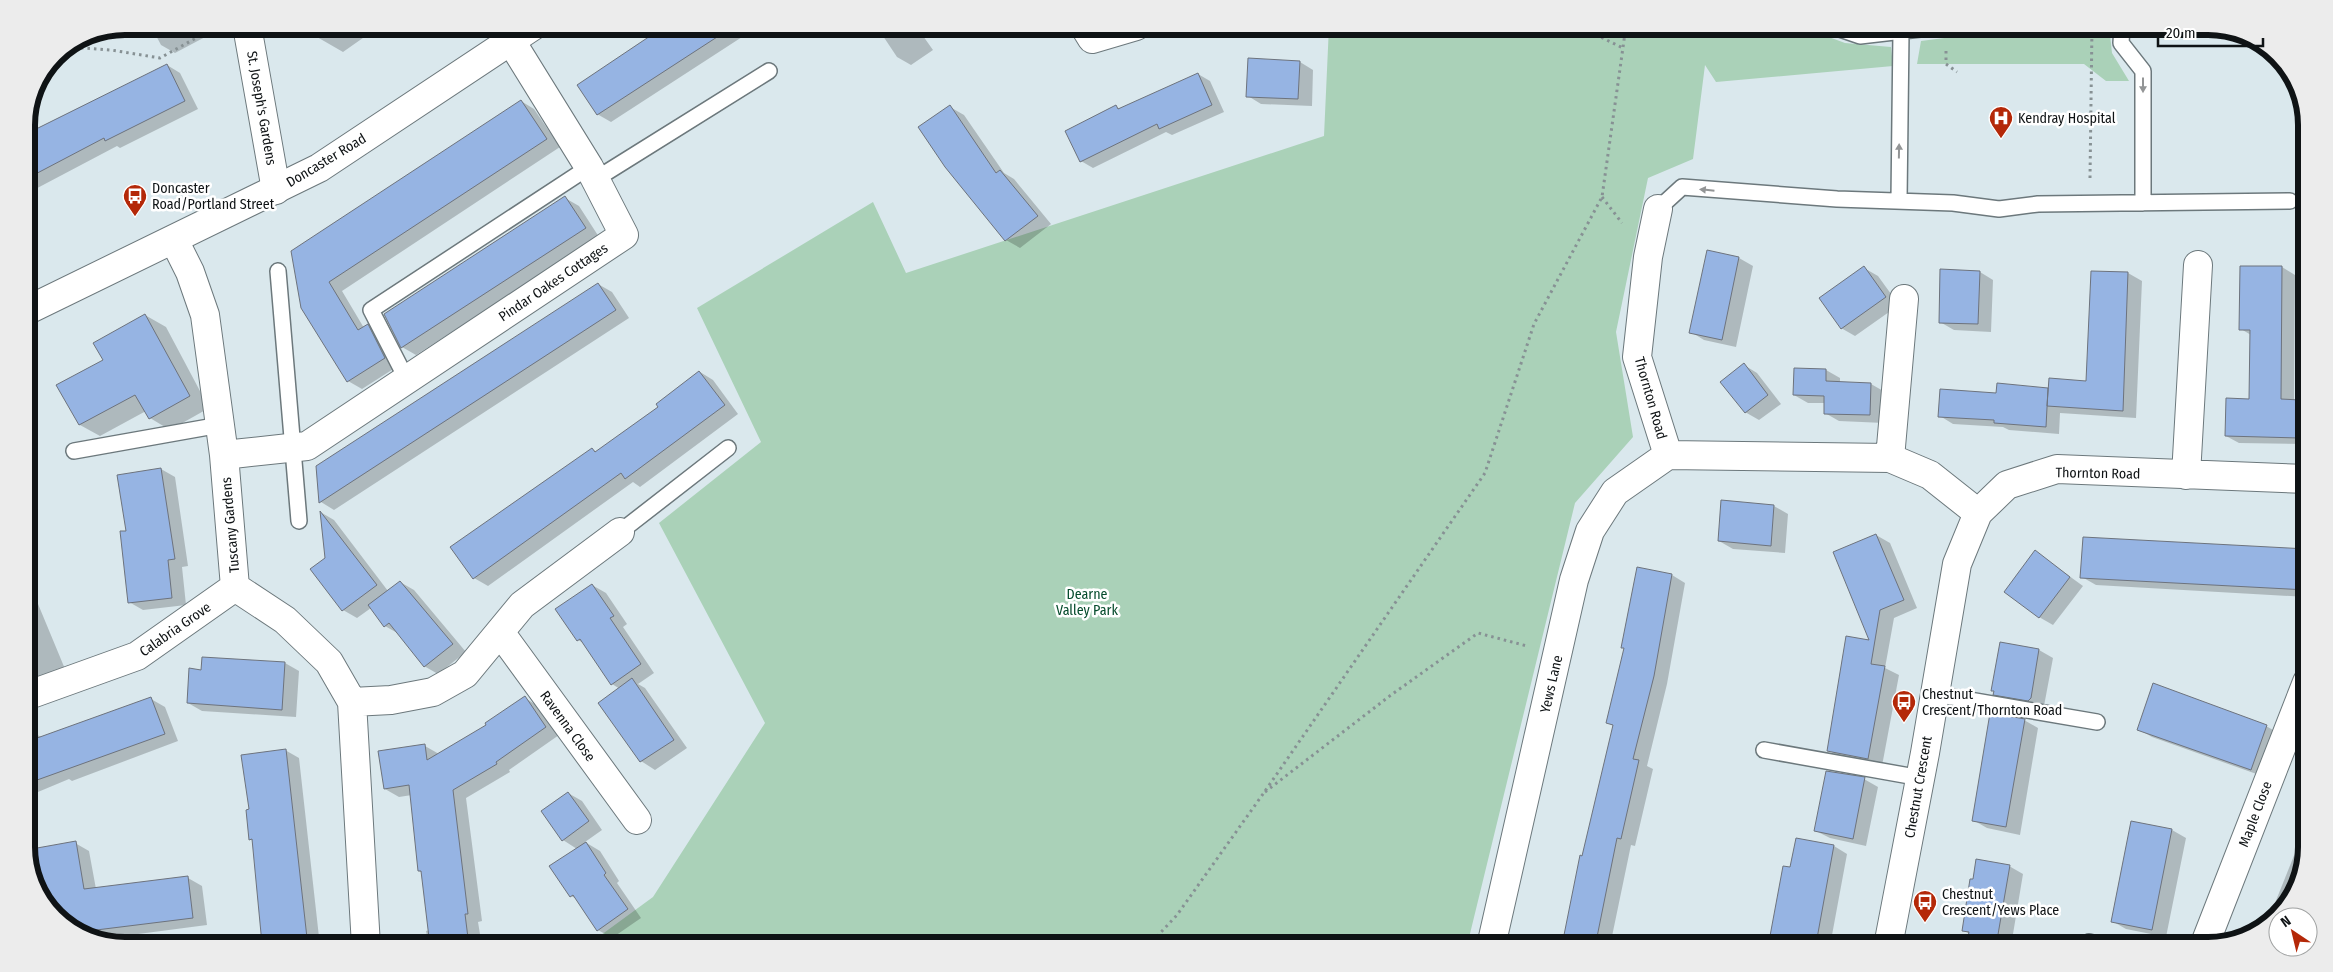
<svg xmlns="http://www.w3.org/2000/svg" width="2333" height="972" font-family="'Fira Sans Condensed',sans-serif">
<rect width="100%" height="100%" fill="#dae8ed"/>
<!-- green -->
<path fill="#aad1b8" d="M1329,26H1799L1845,43L1891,47L1893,66L1716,82L1705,65L1693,159L1648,178L1616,332L1633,437L1575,503L1467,946H586L653,897L765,723L659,523L761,442L697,308L873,202L906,273L1324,136Z
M2037,26H2109L2112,53L2129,81H2106L2084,64H1917L1921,41Z"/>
<!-- shadow -->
<path fill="#0003" d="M151,26H202L207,36L175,53L161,45Z
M309,26H380L343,52L317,37Z
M668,26H759L611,122L597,114Z
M865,26H916L933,50L911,65L897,57L881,33L879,35Z
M1300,62L1313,70L1312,106L1261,104L1248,96Z
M167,65L180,73L198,109L120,148L117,146L26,194V136Z
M1198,74L1210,81L1224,112L1172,135L1166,132L1093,168L1081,161L1067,131L1116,107L1121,109Z
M521,101L534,109L560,147L342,291L364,328L368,326L382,334L398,366L362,389L348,381L302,307Z
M950,107L964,115L1004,173L1014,179L1051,224L1020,248L1006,240L946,166Z
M565,198L579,206L599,237L416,355L402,347L385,315Z
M1708,252L1739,258L1753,266L1736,347L1704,340L1691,332Z
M2282,267L2295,275L2294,401L2307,405V444L2239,443L2226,436L2250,400L2251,335L2241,329Z
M1864,268L1878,276L1899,305L1855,336L1841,328Z
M1980,272L1993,280L1991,332L1954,330L1940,322Z
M2092,272L2128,273L2142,281L2136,418L2060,413L2059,434L2009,430L2003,427L1953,424L1940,416L1997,394L2049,390L2087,382Z
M598,284L612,292L629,318L334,510L321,502Z
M145,315L166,327L209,408L170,430L150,418L146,411L100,436L80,425L105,360Z
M1744,365L1757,373L1781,404L1759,420L1745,412Z
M1826,370L1840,378V383L1871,384L1885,392L1884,423L1839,421L1825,413V403H1808L1794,395Z
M700,372L713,380L738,414L640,487L633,482L488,586L474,578L451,547L592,449L597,452L659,407Z
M161,469L175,477L188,566L182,567L186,605L143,610L129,602L127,532Z
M1774,506L1788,514L1785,553L1733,549L1719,541Z
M322,513L334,520L388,591L400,582L414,590L466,652L438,674L424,666L399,634L385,626L371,608L357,618L343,610L326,558Z
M1876,535L1890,543L1917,608L1894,618L1885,668L1899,675L1882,766L1842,758L1828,750L1871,641L1835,552Z
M2307,550V597L2096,585L2082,577Z
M2036,552L2083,586L2053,625L2039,617Z
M26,559L30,568L26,570Z
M26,575L65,669L26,684Z
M1672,575L1685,583L1667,684L1647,766L1653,769L1635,846L1631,845L1610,946H1566L1568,936L1565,935L1614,726L1607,722L1625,649L1622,647Z
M592,585L606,593L627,624L623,627L654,673L638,684L645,688L687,748L655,770L641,761L600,703L620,689L612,684L585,644L578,640Z
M2001,644L2039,650L2053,658L2044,706L2008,702L1995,694Z
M203,658L285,663L299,671L296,717L202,711L188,703L203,671Z
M525,698L538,706L559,735L509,770L510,772L466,798L482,921L478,922L482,946H429L426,931L430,930L423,873L419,871L412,795L399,797L385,789L425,746L439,754L488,725Z
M151,699L165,707L178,741L72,781L69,779L26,797V734L32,732L43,738Z
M2024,720L2038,728L2020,835L1987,828L1973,820Z
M2266,726L2280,734L2265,777L2152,737L2138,729Z
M285,750L299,758L320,946H268L263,943L253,841L250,839L251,810Z
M1864,779L1878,787L1866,846L1830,838L1816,831Z
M2307,791V806L2301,803Z
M568,793L582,801L602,830L585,842L600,851L619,881L617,883L641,918L612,938L598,930L577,899L571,896L577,849L563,840Z
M2132,822L2172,830L2186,838L2166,937L2126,929L2112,921Z
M2307,823V847L2299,884L2276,913L2275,903Z
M1797,839L1834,846L1847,854L1830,946H1771L1784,868L1791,869Z
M75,843L89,851L96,889L188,878L202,886L207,925L100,939L101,941L88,938L47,907L29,859Z
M2009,866L2023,874L2011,946H1967L1970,934L1963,930Z"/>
<!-- building -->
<path fill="#96b4e3" stroke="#6d737d" d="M665,26H734L597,115L577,85Z
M1248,58L1300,61L1298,99L1246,97Z
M167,64L185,101L105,141L104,138L26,179V134Z
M1198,73L1212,105L1159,129L1157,124L1080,162L1065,131L1116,105L1118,109Z
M521,100L547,139L329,282L358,330L368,324L385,358L347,382L301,308L291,251Z
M950,105L996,173L1000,170L1038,216L1005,241L945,167L918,127Z
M565,196L586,228L401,348L384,314Z
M1707,250L1739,257L1722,340L1689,333Z
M1864,266L1886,297L1841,329L1819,298Z
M2240,266H2282L2281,399L2300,400L2299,438L2225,436L2226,398L2249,399L2250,330H2239Z
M1940,269L1980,271L1978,324L1939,323Z
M2091,271L2128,272L2123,411L2047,406L2049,378L2086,381Z
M598,283L616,310L319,503L316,466Z
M145,314L190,396L149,419L135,395L79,425L56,385L103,360L93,343Z
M1744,363L1768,395L1745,413L1720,382Z
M1794,368L1826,369V381L1871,383L1870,415L1824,414V396L1793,395Z
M699,371L725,405L625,479L621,473L473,579L450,547L592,448L595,452L658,407L656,404Z
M1997,383L2048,388L2046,427L1994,423V420L1938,417L1940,389L1996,393Z
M161,468L175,559L168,560L172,598L128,603L120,531H126L117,475Z
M1721,500L1774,505L1771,546L1718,541Z
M320,511L377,585L342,611L310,569L325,558Z
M1876,534L1904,600L1880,610L1871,664L1885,666L1868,759L1827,751L1846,636L1869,640L1833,552Z
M2083,537L2307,549V590L2080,578Z
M2035,550L2070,577L2039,618L2004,592Z
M1637,567L1672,574L1654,676L1633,759L1639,760L1621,839L1617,838L1596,942L1564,935L1580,855L1582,856L1613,725L1606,723L1624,648H1621Z
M400,581L453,644L424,667L389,623L384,627L368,605Z
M592,584L614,616L610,618L641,664L611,685L580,639L577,641L555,609Z
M2000,642L2039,649L2031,698L2028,701L1993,695L1994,691H1991Z
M202,657L285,662L282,710L187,703L189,668L201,670Z
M632,678L674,740L640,762L598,703Z
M2153,683L2267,725L2251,770L2137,730Z
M525,696L546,727L496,762L497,764L453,790L468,914H465L469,946H430L421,871H418L409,785L384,789L378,751L425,744L427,760L486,725L485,723Z
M151,697L165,734L26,784V742Z
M1990,713L2025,719L2006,827L1972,821Z
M286,749L307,938L262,944L252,839L249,840L246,810L249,809L241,755Z
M1826,771L1865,777L1853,839L1814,831Z
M568,792L589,821L562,841L541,811Z
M2131,821L2172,829L2152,930L2111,922Z
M1796,838L1834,845L1816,944L1770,936L1783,866L1790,867Z
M76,841L84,889L188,876L193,918L80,932L47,907L26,854V850Z
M586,842L606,873L604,875L628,909L597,931L573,895L570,897L549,866Z
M1976,859L2010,865L1996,946H1966L1969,932L1962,931L1970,879H1973Z"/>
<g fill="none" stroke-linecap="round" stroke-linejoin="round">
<!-- lane casing -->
<g stroke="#6c787c" stroke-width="18">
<path id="lane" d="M1831,26L1860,36L1946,26
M2122,26L2121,43L2143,71V203
M596,179L769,71
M1899,200L1901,32
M1658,209L1682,187L1837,199L1953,203L1999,209L2038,204L2290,201
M278,271L299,521
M407,380L371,310L589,167
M74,451L220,425
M620,532L728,448
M1935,694L2097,722
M1764,750L1921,778
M2089,942L2105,946"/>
</g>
<!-- street casing -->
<g stroke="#6c787c" stroke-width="30">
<path id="street" d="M247,26L276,190
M1084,26L1092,39L1136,26
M1658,209L1648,257L1637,357L1668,455
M174,240L190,272L205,315L224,455L235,587L285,620L329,662L352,702L366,946
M224,455L307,446L624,235L589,167L511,41
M1668,455L1890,458L1930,475L1978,513
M1890,458L1904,299
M2186,475L2198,265
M500,632L637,820
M26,696L137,656L235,587
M352,702L391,700L433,692L465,674L522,605L620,532
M1491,946L1574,580L1590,531L1615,492L1668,455
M1888,946L1925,753L1957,564L1978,513L2007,485L2057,469L2307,479
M2204,946L2307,682"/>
</g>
<!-- highway casing -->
<g stroke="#6c787c" stroke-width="30">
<path id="highway" d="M26,311L319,168L533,26"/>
</g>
<!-- path -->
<path stroke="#879194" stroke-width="3" stroke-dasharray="2.5 4" stroke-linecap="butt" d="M1578,26L1623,48
M68,47L111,50L160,58L216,27
M1946,51V64L1957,72
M2090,178L2092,26
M1602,197L1622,223
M1265,792L1391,695L1478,633L1527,646
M1148,946L1177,915L1263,794L1485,473L1534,324L1602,197L1626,26"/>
<!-- lane -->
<use href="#lane" stroke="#fff" stroke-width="15"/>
<!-- street -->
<use href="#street" stroke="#fff" stroke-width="28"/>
<!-- highway -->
<use href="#highway" stroke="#fff" stroke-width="28"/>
</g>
<!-- one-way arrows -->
<defs><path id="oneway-solid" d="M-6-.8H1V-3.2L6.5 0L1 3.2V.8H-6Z" transform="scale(1.25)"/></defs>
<g fill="#939596">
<use href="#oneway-solid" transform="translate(2143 85) rotate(90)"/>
<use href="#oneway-solid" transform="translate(1899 151) rotate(-89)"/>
<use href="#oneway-solid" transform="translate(1707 190) rotate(-174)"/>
</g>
<!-- icons -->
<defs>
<g id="hospital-pin" transform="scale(1.25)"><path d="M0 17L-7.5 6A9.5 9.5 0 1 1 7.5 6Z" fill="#b42808" stroke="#fff"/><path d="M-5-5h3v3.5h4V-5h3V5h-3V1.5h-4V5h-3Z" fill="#fff"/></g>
<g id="bus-pin" transform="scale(1.25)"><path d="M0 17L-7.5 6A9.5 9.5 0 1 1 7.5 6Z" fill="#b42808" stroke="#fff"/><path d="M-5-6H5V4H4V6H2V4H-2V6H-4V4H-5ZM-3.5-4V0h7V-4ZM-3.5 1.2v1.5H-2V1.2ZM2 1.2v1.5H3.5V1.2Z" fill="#fff"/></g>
</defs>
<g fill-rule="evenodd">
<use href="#hospital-pin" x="2001" y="118"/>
<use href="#bus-pin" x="135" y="196"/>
<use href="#bus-pin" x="1904" y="702"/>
<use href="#bus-pin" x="1925" y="902"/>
</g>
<g text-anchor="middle" stroke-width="5" stroke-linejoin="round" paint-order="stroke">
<!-- street labels -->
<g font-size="14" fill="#0f1315" stroke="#fff">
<text transform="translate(262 108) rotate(80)" y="5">St. Joseph's Gardens</text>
<text transform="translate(326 160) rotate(-31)" y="5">Doncaster Road</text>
<text transform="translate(553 282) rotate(-34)" y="5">Pindar Oakes Cottages</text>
<text transform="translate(1651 398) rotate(74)" y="5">Thornton Road</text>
<text transform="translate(2098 473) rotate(1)" y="5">Thornton Road</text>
<text transform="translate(230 525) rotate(-95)" y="5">Tuscany Gardens</text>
<text transform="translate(175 629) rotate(-35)" y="5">Calabria Grove</text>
<text transform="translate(1551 684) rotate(-77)" y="5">Yews Lane</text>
<text transform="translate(568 726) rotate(54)" y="5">Ravenna Close</text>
<text transform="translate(1918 787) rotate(-80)" y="5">Chestnut Crescent</text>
<text transform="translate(2255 814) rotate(-69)" y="5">Maple Close</text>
</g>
<!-- poi labels -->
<g font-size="14" fill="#0f1315" stroke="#fff" text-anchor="start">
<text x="2018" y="123">Kendray Hospital</text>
<text x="152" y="193">Doncaster<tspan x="152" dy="16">Road/Portland Street</tspan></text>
<text x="1922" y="699">Chestnut<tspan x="1922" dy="16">Crescent/Thornton Road</tspan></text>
<text x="1942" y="899">Chestnut<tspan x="1942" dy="16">Crescent/Yews Place</tspan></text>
</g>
<!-- park labels -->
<g font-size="14" fill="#054b2c" stroke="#fff">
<text x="1087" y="599">Dearne<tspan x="1087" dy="16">Valley Park</tspan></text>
</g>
</g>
<!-- crop -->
<path d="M0 0H2333V972H0ZM125 35H2208A90 90 0 0 1 2298 125V847A90 90 0 0 1 2208 937H125A90 90 0 0 1 35 847V125A90 90 0 0 1 125 35Z" fill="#ececec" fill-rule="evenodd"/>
<path fill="none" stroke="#0f1315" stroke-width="6" d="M125 35H2208A90 90 0 0 1 2298 125V847A90 90 0 0 1 2208 937H125A90 90 0 0 1 35 847V125A90 90 0 0 1 125 35Z"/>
<!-- north arrow -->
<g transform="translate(2293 932) rotate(325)"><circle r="24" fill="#ffffff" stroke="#9fa1a1"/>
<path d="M0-4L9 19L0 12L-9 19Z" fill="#b42808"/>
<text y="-8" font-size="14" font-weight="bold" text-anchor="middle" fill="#0f1315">N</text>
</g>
<!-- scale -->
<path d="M2158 38v8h105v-8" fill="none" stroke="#0f1315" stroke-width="2.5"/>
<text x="2166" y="38" font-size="15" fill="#0f1315" stroke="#ffffff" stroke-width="4" paint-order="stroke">20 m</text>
</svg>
